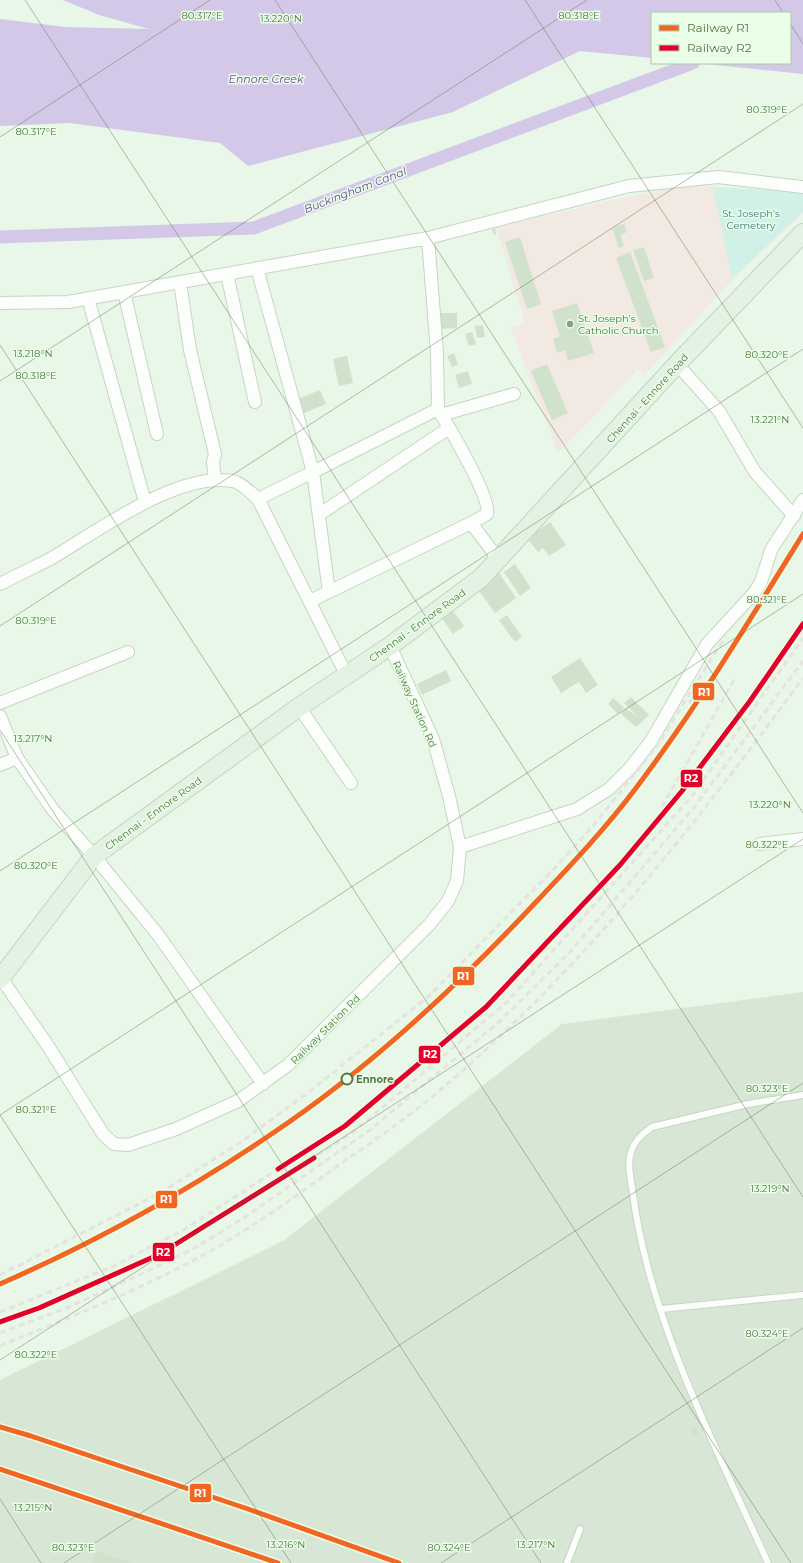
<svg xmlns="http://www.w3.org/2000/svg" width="803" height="1563" font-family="Montserrat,sans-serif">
<rect width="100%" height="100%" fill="#e8f7e7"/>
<!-- industrial -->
<path fill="#d8e7d5" d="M803,992V1563H0V1380L283,1241L562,1024Z"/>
<!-- education -->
<path fill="#f2e9e2" d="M704,185L713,187L732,280L645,375L637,369L595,415L558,453L511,328L525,323L496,227L632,196L678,187Z"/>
<!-- green -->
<path fill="#d1f1e8" d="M713,187L803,192V212L732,280Z"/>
<!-- water -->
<path fill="#d4c8e8" d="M63,0H803V74L697,63H790V13H652V58L580,51L453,112L248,166L220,143L70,123L0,126V19L66,27L149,29L99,15Z"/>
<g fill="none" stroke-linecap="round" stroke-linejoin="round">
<!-- canal -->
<path stroke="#d4c8e8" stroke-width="13" d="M0,237L254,228L693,63"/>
</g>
<!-- building -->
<path fill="#d0e2cb" d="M624,224L627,232L620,235L624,246L619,248L612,228Z
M495,228L496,234L494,235L492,229Z
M520,237L541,304L527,309L505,242Z
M644,247L654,278L644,281L633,250Z
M630,252L665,347L651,352L616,258Z
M577,303L594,353L568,361L565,350L557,353L553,339L560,336L552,311Z
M441,313H457V328L442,329Z
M483,325L485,337L477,338L475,326Z
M472,332L476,344L469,346L465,334Z
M454,353L458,365L452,367L447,356Z
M347,356L353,383L339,386L333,359Z
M547,364L568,413L552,420L531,371Z
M468,371L472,384L459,388L455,375Z
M320,390L326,404L300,415L294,401Z
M550,522L566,545L549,556L543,548L538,552L527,538Z
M515,564L531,588L520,596L504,572Z
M499,573L516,598L495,613L477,588Z
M450,607L464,626L453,634L439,614Z
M507,615L522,637L515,642L499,620Z
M580,658L598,685L586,693L579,682L561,693L551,677Z
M446,670L451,681L422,695L417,684Z
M631,697L649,715L636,727L621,714L626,708L640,719L624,703Z
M613,698L624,708L618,714L608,704Z
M695,1426L699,1434L694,1436L691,1428Z
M96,1551L133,1563H92Z"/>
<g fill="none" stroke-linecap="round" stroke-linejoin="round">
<!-- lane casing -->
<g stroke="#c6d6c2" stroke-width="8">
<path id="lane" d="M661,1309L803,1295
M567,1563L580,1529
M768,1563C716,1448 649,1319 633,1194C631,1181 627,1164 631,1152C634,1141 643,1133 652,1127L748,1104L803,1095"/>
</g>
<!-- street casing -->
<g stroke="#c6d6c2" stroke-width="14">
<path id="street" d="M257,268L313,472L258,499
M227,274L255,402
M180,282L190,350L215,454L213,462L215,480
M124,292L157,434
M88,298L145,502
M0,303L68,302L428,238L629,186L718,177L803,187
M677,364L719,411L755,472L794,516
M438,409C447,424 493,500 487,514L471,523
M441,415L514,394
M320,514L449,428
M0,584C17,575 35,567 52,558C98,531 178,471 233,481C242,483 251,493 258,499L346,674
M329,592L313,472L438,409L437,353L428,238
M310,601L471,523L499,560
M0,703L128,652
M299,707L351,783
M0,716L17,758L53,810L94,856L159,936L263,1084
M0,765L17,758
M760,844L803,839
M460,847L577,809L609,789L631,767L651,741L707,644L754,593L761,582L771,550L803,500
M1,978L48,1046L103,1134L114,1144L128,1145L176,1129L238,1101L288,1065L429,925L448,901L457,881L460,847L449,796L433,739L390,646"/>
</g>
<!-- primary casing -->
<g stroke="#c5d3c0" stroke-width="20">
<path id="primary" d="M0,979L94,856L299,707L390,646L481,578L677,364L803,233"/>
</g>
<!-- lane -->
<use href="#lane" stroke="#fcfefb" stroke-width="6"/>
<!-- street -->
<use href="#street" stroke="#fcfefb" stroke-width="12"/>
<!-- primary -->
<use href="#primary" stroke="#e4f2e4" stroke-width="18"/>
<!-- rail -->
<path stroke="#e5e2e0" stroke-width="3" stroke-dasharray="6 4" stroke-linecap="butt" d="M689,703L720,669
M662,807L734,680
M0,1275L162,1192L238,1144L305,1095L429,996L554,869L593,826L659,743L725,637
M0,1312L114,1266L185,1229L345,1126L486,1007L620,865L682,791L750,701L803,624
M0,1322L117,1274L160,1254L189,1237L351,1134L507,1002L692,796L803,638
M0,1333L64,1309L135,1277L193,1249L242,1219L370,1130L500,1021L570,952L691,811L803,661
M0,1346C72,1316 146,1288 214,1249C254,1226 292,1199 329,1172C368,1145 409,1117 445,1086C583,968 696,824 803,678
M0,1427L31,1436L248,1509L399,1563
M0,1469L278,1563"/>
<!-- rail-1 casing -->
<g stroke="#e9ffe8" stroke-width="8">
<path id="rail-1" d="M0,1284C100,1240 200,1184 289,1122C378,1060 462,981 536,902C571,865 606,828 636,788C697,707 750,620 803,534
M0,1427L31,1436L248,1509L399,1563
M0,1469L278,1563"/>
</g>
<!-- rail-2 casing -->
<g stroke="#e9ffe8" stroke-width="8">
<path id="rail-2" d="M278,1169L345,1126L486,1007L620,865L682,791L750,701L803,624
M0,1322L39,1308L160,1254L314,1158"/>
</g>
<!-- rail-1 -->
<use href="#rail-1" stroke="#f26522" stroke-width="5"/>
<!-- rail-2 -->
<use href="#rail-2" stroke="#e4002b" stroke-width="5"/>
</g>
<!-- ticks -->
<path fill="none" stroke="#567646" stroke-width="1" stroke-opacity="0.45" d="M25,0L803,1197M275,0L803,813M525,0L803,428M775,0L783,13M790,23L803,44M0,137L210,0M0,345L791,1563M0,381L587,0M0,626L803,104M0,730L541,1563M0,871L803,349M0,1115L803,594M0,1115L291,1563M0,1360L803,839M0,1499L41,1563M64,1563L803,1083M441,1563L803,1328"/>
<!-- markers -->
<circle fill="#89a37e" stroke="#e9ffe8" stroke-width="1.5" cx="570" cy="324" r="4"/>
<circle fill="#e9ffe8" stroke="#567646" stroke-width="2" cx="347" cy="1079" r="5.5"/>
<g text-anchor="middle" stroke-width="3" stroke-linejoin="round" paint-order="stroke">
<!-- park labels -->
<g font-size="10" fill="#3d7b7d" stroke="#e9ffe8">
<text x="751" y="217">St. Joseph's<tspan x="751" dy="12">Cemetery</tspan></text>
</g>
<!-- poi labels -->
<g font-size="10" fill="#567646" stroke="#e9ffe8" text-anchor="start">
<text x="578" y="322">St. Joseph's<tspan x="578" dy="12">Catholic Church</tspan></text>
</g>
<!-- street labels -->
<g font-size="10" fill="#567646" stroke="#e9ffe8">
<text transform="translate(647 398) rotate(-48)" y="4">Chennai - Ennore Road</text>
<text transform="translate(417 625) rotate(-36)" y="4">Chennai - Ennore Road</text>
<text transform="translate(415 704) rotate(66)" y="4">Railway Station Rd</text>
<text transform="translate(153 813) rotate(-36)" y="4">Chennai - Ennore Road</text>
<text transform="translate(325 1029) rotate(-45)" y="4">Railway Station Rd</text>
</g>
<!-- stop labels -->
<g font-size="10" font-weight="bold" fill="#567646" stroke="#e9ffe8" text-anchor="start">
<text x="356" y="1083">Ennore</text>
</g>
<!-- water labels -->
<g font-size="11" font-style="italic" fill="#7246a1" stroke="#e9ffe8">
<text x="266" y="83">Ennore Creek</text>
<text transform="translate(355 190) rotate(-21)" y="4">Buckingham Canal</text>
</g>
</g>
<g font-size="10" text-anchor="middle" fill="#567646" stroke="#e9ffe8" stroke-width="3" stroke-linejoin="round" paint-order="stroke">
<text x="202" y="19">80.317°E</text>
<text x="579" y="19">80.318°E</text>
<text x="281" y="22">13.220°N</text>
<text x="767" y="113">80.319°E</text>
<text x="36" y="135">80.317°E</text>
<text x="33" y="357">13.218°N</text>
<text x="767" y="358">80.320°E</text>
<text x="36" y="379">80.318°E</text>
<text x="770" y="423">13.221°N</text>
<text x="767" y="603">80.321°E</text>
<text x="36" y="624">80.319°E</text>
<text x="33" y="742">13.217°N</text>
<text x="770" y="808">13.220°N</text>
<text x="767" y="848">80.322°E</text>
<text x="36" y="869">80.320°E</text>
<text x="767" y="1092">80.323°E</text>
<text x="36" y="1113">80.321°E</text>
<text x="770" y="1192">13.219°N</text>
<text x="767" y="1337">80.324°E</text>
<text x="36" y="1358">80.322°E</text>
<text x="33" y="1511">13.215°N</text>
<text x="286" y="1548">13.216°N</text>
<text x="536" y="1548">13.217°N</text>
<text x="73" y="1551">80.323°E</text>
<text x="449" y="1551">80.324°E</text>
</g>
<g stroke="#e9ffe8" stroke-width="1.5">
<rect x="692" y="682" width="23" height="19" rx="4" fill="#f26522"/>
<rect x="680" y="769" width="23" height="19" rx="4" fill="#e4002b"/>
<rect x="452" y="966" width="23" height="20" rx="4" fill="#f26522"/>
<rect x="418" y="1045" width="23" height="19" rx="4" fill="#e4002b"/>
<rect x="155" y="1190" width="23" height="19" rx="4" fill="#f26522"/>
<rect x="152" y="1242" width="23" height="20" rx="4" fill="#e4002b"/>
<rect x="189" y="1483" width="23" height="20" rx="4" fill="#f26522"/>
</g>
<g font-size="11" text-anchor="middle" font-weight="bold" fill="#fff">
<text x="704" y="696">R1</text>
<text x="691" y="782">R2</text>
<text x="463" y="980">R1</text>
<text x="430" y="1058">R2</text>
<text x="166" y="1203">R1</text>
<text x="163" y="1256">R2</text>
<text x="200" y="1497">R1</text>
</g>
<!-- legend -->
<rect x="651" y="12" width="140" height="52" fill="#e9ffe8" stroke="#aec8a7"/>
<rect x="659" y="25" width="20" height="6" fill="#f26522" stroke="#aec8a7"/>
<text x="687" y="32" font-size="12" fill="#567646">Railway R1</text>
<rect x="659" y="45" width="20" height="6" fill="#e4002b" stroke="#aec8a7"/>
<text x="687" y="52" font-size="12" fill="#567646">Railway R2</text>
</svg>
